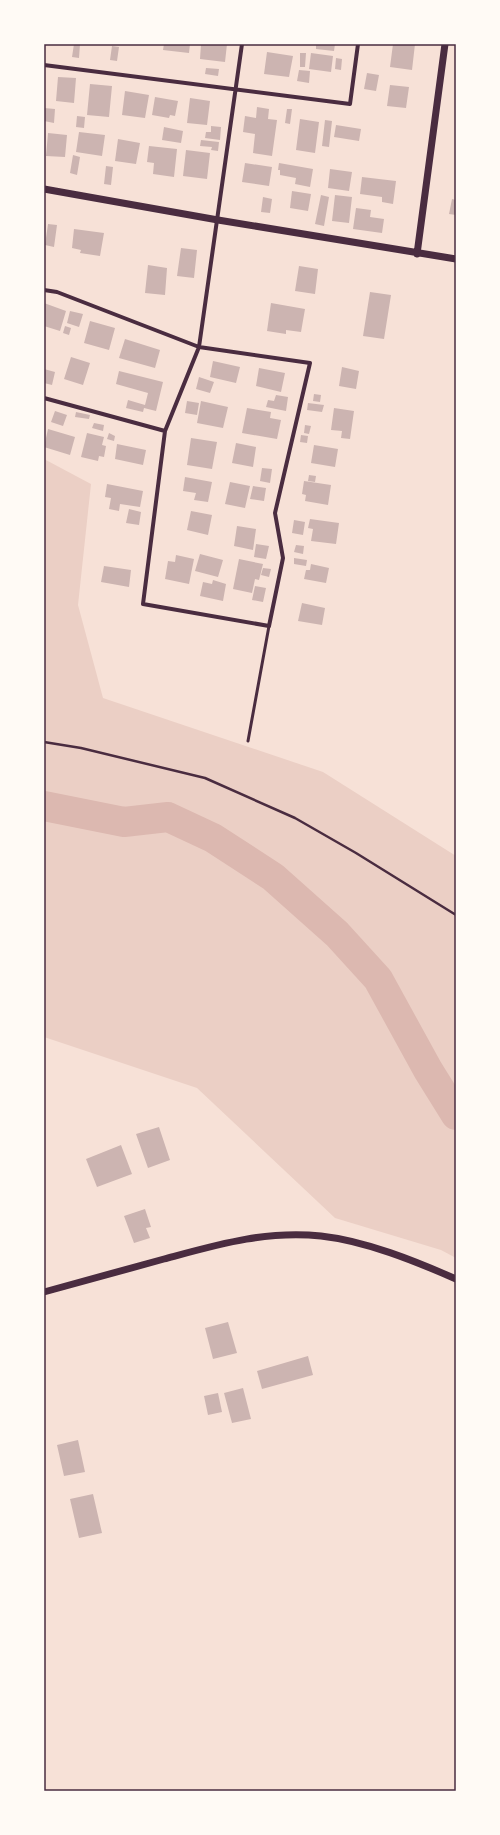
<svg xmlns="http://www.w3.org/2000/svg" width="500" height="1835" font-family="'Zilla Slab',serif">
<rect width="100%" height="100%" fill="#f7e1d7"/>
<!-- green -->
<path fill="#ebcfc5" d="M44,459L91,484L78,605L103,698L323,772L456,856V1258L441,1250L335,1218L197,1088L44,1037Z"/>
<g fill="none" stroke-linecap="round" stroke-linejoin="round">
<!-- river -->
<path stroke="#dcb8b0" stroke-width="30" d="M44,806L124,822L168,817L213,838L273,877L337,934L378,979L428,1070L456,1115"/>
</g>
<!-- building -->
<path fill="#ccb4b1" d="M74,44H80L79,58L72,57Z
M164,44H190L189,53L163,50Z
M201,44H227L225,62L200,59Z
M316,44H335L334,51L316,49Z
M393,44H415L412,70L390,67Z
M112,46L119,47L117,61L110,60Z
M267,52L293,56L289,77L264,74Z
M300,53H306L305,67H300Z
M311,53L333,56L331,72L309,69Z
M336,58L342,59L341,70L335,69Z
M206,68L219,69L218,76L205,74Z
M299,70L310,71L309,83L297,81Z
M367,73L379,75L376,91L364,89Z
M58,77L76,78L74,103L56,101Z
M90,84L112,86L109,117L87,115Z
M390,85L409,87L406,108L387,106Z
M125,91L149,95L145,118L122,115Z
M155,97L178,101L175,116L170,115L169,118L152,115Z
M190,98L210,101L207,125L187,123Z
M257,107L269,109L268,119L277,120L272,156L253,153L255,134L243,132L245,116L256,118Z
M44,108L55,109L54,123L44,121Z
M287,109H292L290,124L285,123Z
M77,116L85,117L84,128L76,127Z
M300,119L319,122L315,153L296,150Z
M325,120L332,121L329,147L322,146Z
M336,125L361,129L359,141L334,137Z
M211,126L221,127L220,140L205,138L206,132H211Z
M164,127L183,131L181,143L162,140Z
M79,132L105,135L102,156L76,152Z
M48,133L67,135L65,157L46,156Z
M118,139L140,143L136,164L115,161Z
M201,140L219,142L218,151L211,150L212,147L200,146Z
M149,146L177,149L174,177L153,174L154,163L147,162Z
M186,150L210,153L207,179L183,176Z
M73,155L80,157L77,175L70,173Z
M245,163L272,167L269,186L242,182Z
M279,163L313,169L310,187L295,184L296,178L280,175V170H278Z
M106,166L113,167L111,185L104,184Z
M330,169L352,172L349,191L328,188Z
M362,177L396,181L393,204L382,202V197L360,194Z
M292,191L311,194L308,211L290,208Z
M321,195L329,197L324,226L315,224Z
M335,195L352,197L349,223L332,221Z
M263,197L272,199L270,213L261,212Z
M452,199L456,200V215L449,214Z
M356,208L371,210L370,217L384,219L382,233L353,229Z
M48,224L57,225L54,247L45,245Z
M74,229L104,233L100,256L80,253L81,250L72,248Z
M181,248L197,250L194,278L177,276Z
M148,265L167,268L165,295L145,293Z
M299,266L318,269L315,294L295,291Z
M370,292L391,295L384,339L363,336Z
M44,303L66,311L60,331L44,326Z
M271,303L305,309L301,332L286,330V334L267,331Z
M70,311L83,314L79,327L67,323Z
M90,321L115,328L109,350L84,343Z
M65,326L71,328L69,335L63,333Z
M125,339L160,350L155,368L119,358Z
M71,357L90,363L83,385L64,379Z
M213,361L240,367L236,383L210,377Z
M342,367L359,371L356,389L339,386Z
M259,368L285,373L281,392L256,386Z
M44,369L55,372L52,385L44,383Z
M119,371L163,382L156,411L144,408L143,412L126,408L128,400L145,405L148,393L116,384Z
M199,377L214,382L210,393L196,389Z
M314,394L321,395L320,402L313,401Z
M276,395L288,397L286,411L266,407L268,400L274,401Z
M187,401L199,403L197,415L185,413Z
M201,401L228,407L223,428L197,423Z
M308,403L324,405L322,412L307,410Z
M247,408L271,412L270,418L281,420L277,439L242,433Z
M334,408L354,411L350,439L341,438L342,431L331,430Z
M55,411L67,415L63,426L51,422Z
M76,412L90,415L89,419L75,417Z
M94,423L104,425L103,431L92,428Z
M305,425L311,426L309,434L304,433Z
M48,429L75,437L70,455L44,447Z
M87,433L104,437L102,445L106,446L104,457L99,456L98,461L81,457Z
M109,433L115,436L114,441L107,439Z
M301,435L308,436L307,443L300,442Z
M191,438L217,442L212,469L187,465Z
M236,443L256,447L253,467L232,463Z
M117,444L146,450L143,465L115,459Z
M314,445L338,449L335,467L311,463Z
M262,468L272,469L270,483L260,481Z
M309,475L316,476L315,482L308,481Z
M185,477L212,482L208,502L194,500L196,493L183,491Z
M304,481L331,485L328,505L305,501L306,495L302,494Z
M230,482L250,486L245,508L225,504Z
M107,484L143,491L140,507L120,504L119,511L109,509L111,498L105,497Z
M253,486L266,488L264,501L250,499Z
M129,509L141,512L139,525L126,523Z
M191,511L212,515L208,535L187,530Z
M310,519L339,523L336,544L311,541L313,529L308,528Z
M294,520L305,522L303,535L292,533Z
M237,526L256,529L253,550L234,546Z
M256,544L269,546L266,559L254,557Z
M296,545L304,546L303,554L294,552Z
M200,554L223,560L218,577L195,571Z
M176,555L194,559L189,584L165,579L168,561L175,562Z
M294,558L307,560L306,566L294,564Z
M239,559L263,564L259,580L255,579L252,593L233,589Z
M311,564L329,568L326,583L304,579L306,570H310Z
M104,566L131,570L129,587L101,582Z
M263,568L271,569L269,577L261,575Z
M213,580L226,584L223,601L200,596L203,582L212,584Z
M255,586L266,588L263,602L252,600Z
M302,603L325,608L322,625L298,621Z
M159,1127L170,1160L148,1168L136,1134Z
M121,1145L132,1174L97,1187L86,1159Z
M145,1209L151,1227L146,1228L150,1238L134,1243L124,1216Z
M228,1322L237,1353L213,1359L205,1328Z
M308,1356L313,1375L262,1389L257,1371Z
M243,1388L251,1419L232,1423L224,1393Z
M218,1393L222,1412L208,1415L204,1396Z
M78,1440L85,1472L64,1476L57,1445Z
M93,1494L102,1533L79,1538L70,1499Z"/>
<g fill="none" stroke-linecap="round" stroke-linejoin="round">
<!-- path -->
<path stroke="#4a2c40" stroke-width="2.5" d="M44,742L81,748L205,778L295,818L356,853L456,915"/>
<!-- service -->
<path stroke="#4a2c40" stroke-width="3" d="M248,741L269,626"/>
<!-- minor -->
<path stroke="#4a2c40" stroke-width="4" d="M44,65L350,104L358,44
M44,290L57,292L199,347L310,363L275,513L283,558L269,626L143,604L165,431L199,347L242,44
M44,398L165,431"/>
<!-- tertiary -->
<path stroke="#4a2c40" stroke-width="7" d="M44,189L218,220L456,259
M417,254L445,44
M44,1292C84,1281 124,1270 164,1259C216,1245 266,1230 321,1236C366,1241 415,1261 456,1279"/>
</g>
<!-- border -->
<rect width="500" height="1835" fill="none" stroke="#fffaf5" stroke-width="90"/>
<rect x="45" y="45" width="410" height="1745" fill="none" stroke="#4a2c40" stroke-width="1.5"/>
</svg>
